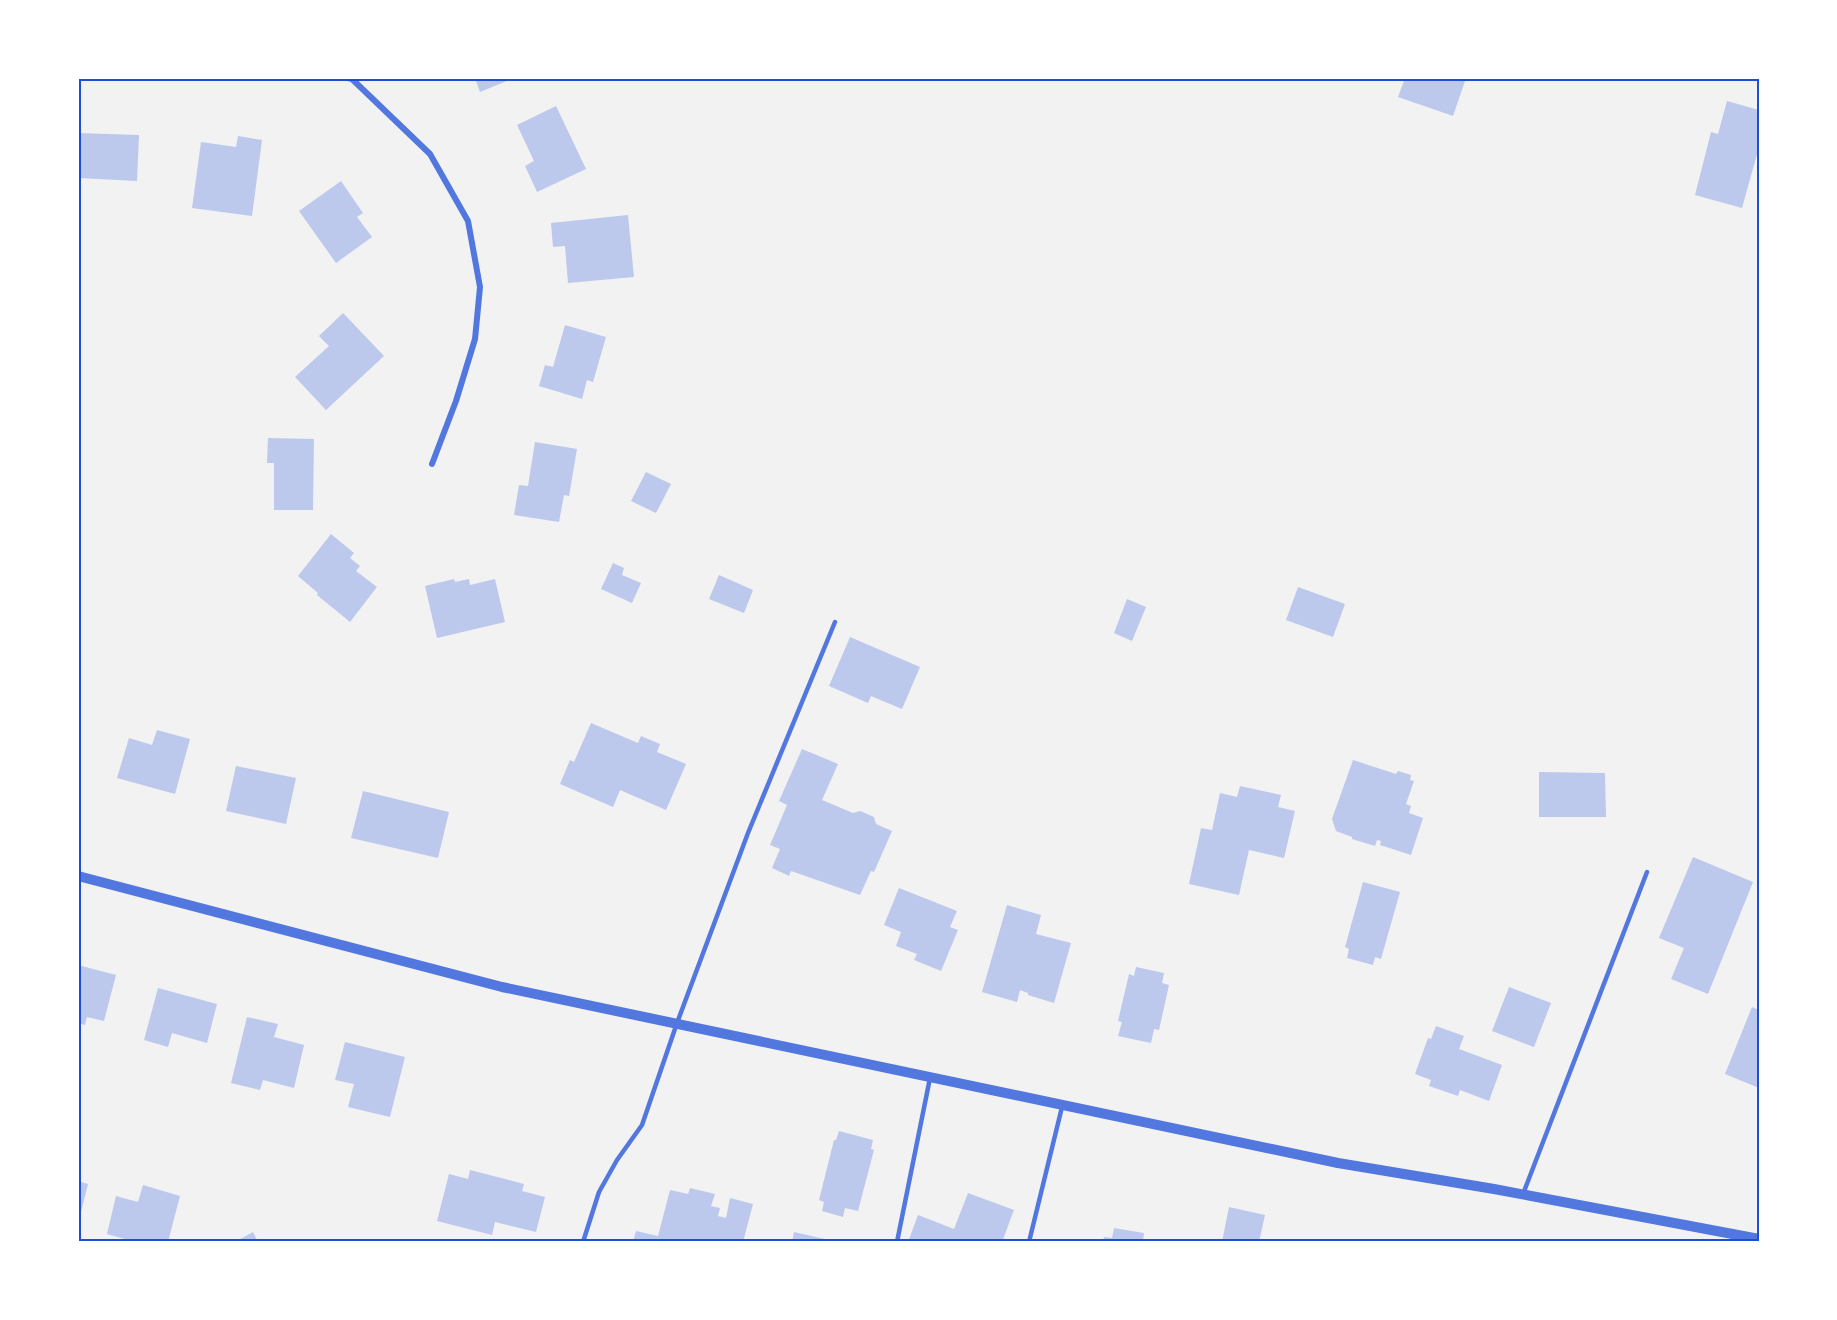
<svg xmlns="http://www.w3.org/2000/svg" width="1837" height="1320" font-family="'Exo 2',sans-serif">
<rect width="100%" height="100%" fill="#f2f2f2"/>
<!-- building -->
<path fill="#bdc9ec" d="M475,78H514L480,92Z
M1405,78H1466L1453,116L1398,97Z
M1727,101L1759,110V147L1742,208L1695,195L1711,132L1718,134Z
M556,106L586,169L537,192L525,166L534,161L517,125Z
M78,133L139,135L137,181L78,178Z
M238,136L262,140L252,216L192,208L201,142L236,147Z
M341,181L363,213L357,217L372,237L336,263L299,211Z
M628,215L634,277L568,283L565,246L553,247L551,223Z
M343,313L384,356L326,410L295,377L329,346L319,336Z
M565,325L606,337L593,382L587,380L582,399L539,386L545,365L553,367Z
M268,438L314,439L313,510H274V463H267Z
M535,442L577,449L569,496L564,495L559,522L514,515L519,485L528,486Z
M646,472L671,484L656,513L631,501Z
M331,534L354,553L350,558L360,566L356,571L377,587L350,622L317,595L318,593L298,576Z
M613,563L624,568L622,575L641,583L632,603L601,589Z
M719,575L753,590L744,613L709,599Z
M454,579L455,582L469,579L470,585L495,579L505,622L437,638L425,586Z
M1298,587L1345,604L1333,637L1286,620Z
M1127,599L1146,607L1132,641L1114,633Z
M850,637L920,667L902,709L871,696L868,703L829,686Z
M591,723L638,743L641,736L660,744L657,752L686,764L666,810L620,790L613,807L560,784L570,760L574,762Z
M157,730L190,739L175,794L117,778L129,738L152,745Z
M802,749L838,764L822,800L853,813L860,811L874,817L876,824L892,831L874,872L871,871L860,895L791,871L789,876L772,868L780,849L770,845L787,805L779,801Z
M1353,760L1396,774L1398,771L1411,775L1410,780L1414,781L1406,804L1411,806L1409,813L1423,818L1411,855L1380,845L1381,841L1377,840L1375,846L1352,839V837L1336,831L1332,819Z
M236,766L296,778L286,824L226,811Z
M1539,772L1605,773L1606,817H1539Z
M1240,786L1281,795L1278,807L1295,811L1284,858L1249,850L1239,895L1189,884L1201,828L1212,830L1220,793L1237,797Z
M363,791L449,812L438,858L351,838Z
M1693,857L1753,882L1708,994L1671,979L1684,948L1659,938Z
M1363,882L1400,892L1381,959L1375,957L1373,965L1347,958L1349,949L1345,947Z
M899,888L957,911L950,927L958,930L941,971L914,960L917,954L896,946L901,932L884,925Z
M1007,905L1041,915L1036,934L1071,943L1054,1003L1028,995V993L1020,990L1017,1002L982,992Z
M78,965L116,975L104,1021L87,1017L85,1025L78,1023Z
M1136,967L1164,973L1162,983L1169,985L1159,1030L1154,1029L1151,1043L1118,1036L1122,1022L1118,1021L1129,974L1134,976Z
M1509,987L1551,1003L1534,1047L1492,1031Z
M158,988L217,1004L207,1043L172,1033L168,1047L144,1040Z
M1752,1007L1759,1010V1088L1725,1074Z
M247,1017L278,1024L274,1037L304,1045L294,1088L263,1080L260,1090L231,1083Z
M1436,1026L1464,1036L1459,1049L1502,1065L1489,1101L1460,1090L1458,1096L1429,1086L1431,1080L1415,1074L1428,1038L1431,1039Z
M345,1042L405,1057L390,1117L348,1107L354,1084L335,1080Z
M839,1131L873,1140L871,1149L874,1150L858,1211L845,1208L843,1217L822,1211L824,1202L819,1200L834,1140H836Z
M470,1170L524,1184L522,1191L545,1197L536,1232L495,1222L492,1235L437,1221L449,1174L468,1179Z
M78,1181L88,1184L79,1220H78Z
M143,1185L180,1196L168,1242H135L107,1234L116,1196L138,1202Z
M690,1188L715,1194L711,1206L720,1208L718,1216L726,1218L730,1198L753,1204L743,1242H633L636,1231L658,1236L670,1190L688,1194Z
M968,1193L1014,1210L1002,1242H908L918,1215L954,1229Z
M1229,1207L1265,1215L1259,1242H1222Z
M1114,1228L1144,1233L1143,1242H1103L1104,1237L1112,1238Z
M253,1232L258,1242H235Z
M794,1232L829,1240V1242H792Z"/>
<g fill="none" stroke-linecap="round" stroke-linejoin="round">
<!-- service -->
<path stroke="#5277de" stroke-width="4.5" d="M1523,1194L1647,872
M583,1242L599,1192L617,1160L642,1125L677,1023L748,833L835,622
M897,1242L930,1078
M1029,1242L1062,1107"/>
<!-- minor -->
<path stroke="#5277de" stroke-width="6" d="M348,78L352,79L430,154L468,221L480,287L475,339L456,401L432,464"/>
<!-- tertiary -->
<path stroke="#5277de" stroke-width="10" d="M78,876L502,987L1338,1163L1494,1189L1759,1239"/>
</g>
<!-- border -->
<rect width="1837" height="1320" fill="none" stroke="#ffffff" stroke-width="159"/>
<rect x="80" y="80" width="1678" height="1160" fill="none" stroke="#1d4ed8" stroke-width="2"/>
</svg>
